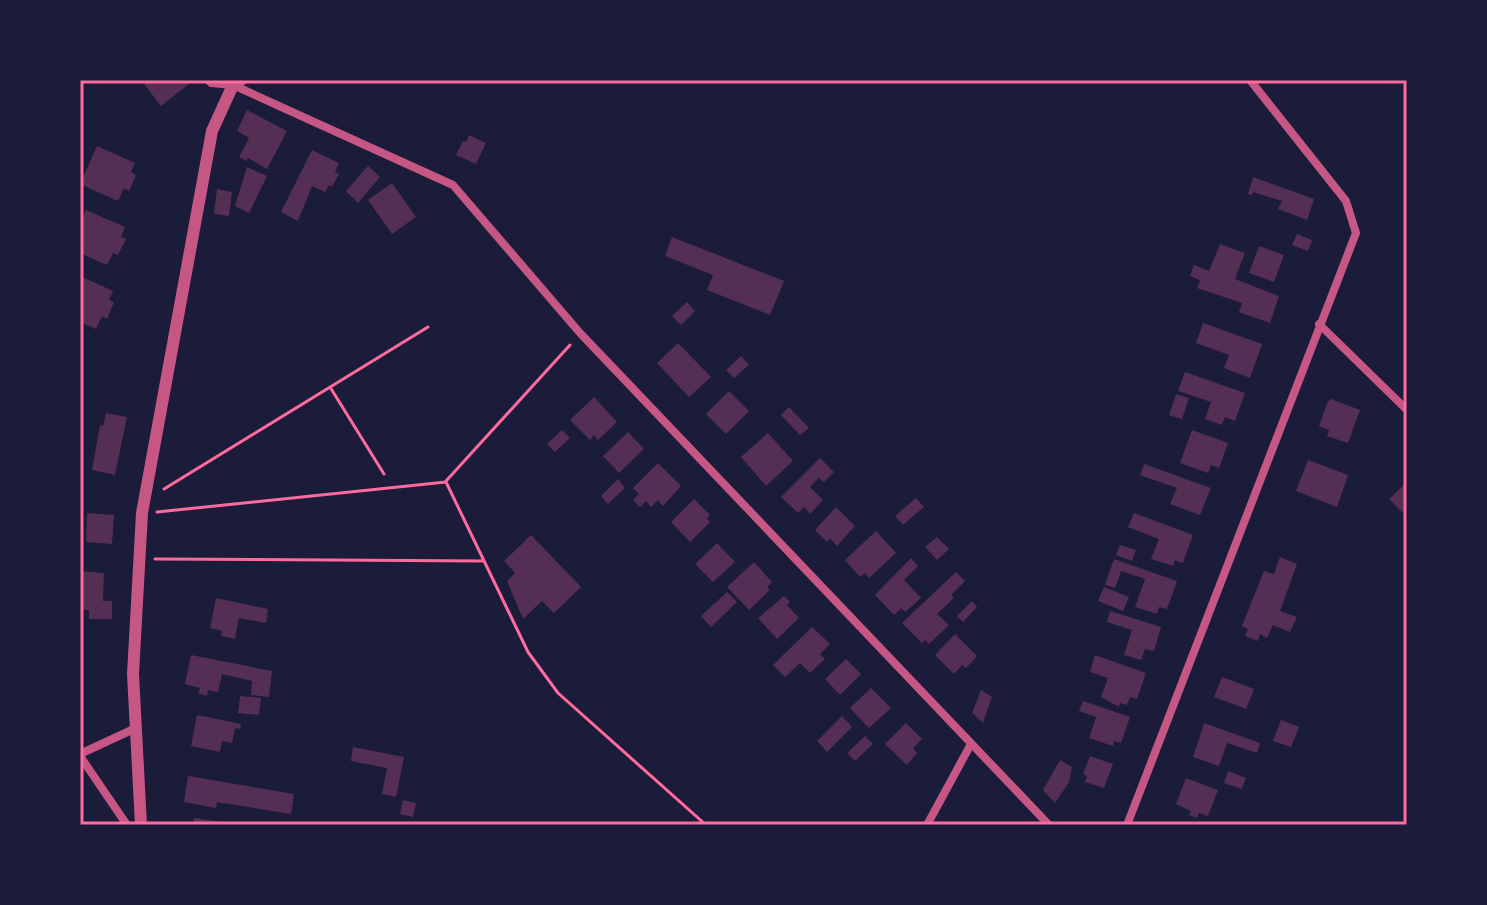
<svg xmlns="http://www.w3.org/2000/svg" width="1487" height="905" font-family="'Noto Sans',sans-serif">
<rect width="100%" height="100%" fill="#1b1b3a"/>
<!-- building -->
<path fill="#542f53" d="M149,80H194L161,106L144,84Z
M247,110L287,131L267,169L248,158L246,161L239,157L249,138L237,131Z
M469,135L486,143L476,164L456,155L463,141L466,142Z
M97,146L135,163L131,172L136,175L129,191L124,188L118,201L80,184Z
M312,150L339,163L335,172L339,174L332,187L329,185L325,192L312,186L298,221L281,212Z
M368,166L380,177L358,203L346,191Z
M247,167L267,176L249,213L235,206Z
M1253,177L1314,199L1307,220L1278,209L1282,201L1253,192L1252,195L1248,194Z
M392,183L416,217L392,234L368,200Z
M217,189L232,192L229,216L214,214Z
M86,210L125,227L121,237L126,239L118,255L113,253L107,265L80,253V224Z
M1297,234L1312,240L1308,251L1292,245Z
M672,237L784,281L770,315L707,290L713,275L665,256Z
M1220,244L1245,253L1235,279L1279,296L1270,323L1239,312L1242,303L1197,288L1200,280L1190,276L1194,265L1209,271Z
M1259,246L1284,255L1274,282L1249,273Z
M80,276L113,291L109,300L114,302L107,319L102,316L96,329L80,322Z
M687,302L695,311L681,325L672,316Z
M1203,323L1262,344L1250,378L1224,368L1229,355L1196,343Z
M678,343L711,377L689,397L657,363Z
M741,356L749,365L734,378L726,370Z
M1185,372L1245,393L1235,421L1225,417L1222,425L1205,419L1211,402L1178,391Z
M729,391L749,411L726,434L706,414Z
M1176,394L1189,398L1182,419L1169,415Z
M594,397L617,422L598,440L594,435L590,440L570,420Z
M1331,399L1360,410L1348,443L1327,436L1329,430L1319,426L1328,401Z
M789,407L809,428L800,435L781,415Z
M106,413L127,417L115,475L92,470L100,425L103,426Z
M562,430L570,438L555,452L547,444Z
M1192,430L1228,443L1219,468L1211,465L1208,473L1180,463Z
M628,432L644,449L619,473L603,456Z
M768,433L793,461L766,486L741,457Z
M820,458L834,472L824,482L819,478L810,487L823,500L810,514L804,507L798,513L781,497Z
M1308,460L1348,475L1337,507L1296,491Z
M658,463L681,486L663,506L658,500L651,507L646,501L640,507L633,500L639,494L633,488Z
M1144,464L1211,488L1200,515L1170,504L1177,488L1140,475Z
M618,479L625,488L608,504L601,496Z
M1407,482V517L1389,499Z
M916,498L924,507L903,525L895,516Z
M694,499L710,515L707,519L710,522L690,542L671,522Z
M836,507L855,526L837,546L830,538L827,542L815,530Z
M87,513L114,515L112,544L86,542Z
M1134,513L1193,535L1183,563L1175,560L1173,566L1151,559L1159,539L1128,527Z
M876,531L896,553L869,578L865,573L860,577L845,560Z
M531,535L581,587L554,613L542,601L523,619L507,581L515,573L504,561Z
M937,537L949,549L937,560L925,547Z
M717,543L735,562L713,582L695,564Z
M1120,545L1136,550L1132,561L1116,555Z
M1280,557L1297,564L1280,611L1297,617L1290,632L1273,625L1267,638L1260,634L1258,641L1245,636L1248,629L1242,626L1264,571L1274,574Z
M911,558L918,566L904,580L921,598L905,612L901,608L894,615L875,595Z
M1114,559L1177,581L1167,609L1159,607L1157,614L1135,607L1145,579L1121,571L1115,588L1105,585Z
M754,562L772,582L767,587L770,590L749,610L727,587Z
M80,571L104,573L103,601H112V619H89V610H80Z
M956,572L965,581L951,595L954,598L937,614L949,625L929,644L925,640L922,643L902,623Z
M1104,587L1129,597L1123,611L1098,601Z
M727,592L737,602L711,627L701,616Z
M784,596L790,602L787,605L799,618L777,639L758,618Z
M216,598L268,609L266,623L239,618L235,639L221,636L222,631L210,628Z
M972,601L977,607L963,622L957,616Z
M1110,611L1161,627L1154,651L1145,649L1141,660L1124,655L1132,630L1107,622Z
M812,627L830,644L820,654L825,659L810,673L800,663L785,677L773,665Z
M955,634L977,656L966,668L962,665L954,674L935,655Z
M191,655L272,671L269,697L251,695L252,681L222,674L218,692L208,690L207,696L198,693L200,688L185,684Z
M1095,655L1146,673L1137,699L1130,697L1127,705L1120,703L1119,707L1101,697L1108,678L1090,672Z
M846,659L861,674L840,695L825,679Z
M1222,677L1254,689L1246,709L1214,697Z
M871,688L891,708L869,728L850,708Z
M981,690L992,697L983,723L972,713Z
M240,696L261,698L259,715L238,713Z
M1083,701L1130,717L1121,743L1114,741L1113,746L1089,738L1096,717L1079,711Z
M197,715L241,724L240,729L235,728L232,743L222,741L220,752L191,746Z
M842,716L852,727L827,752L817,741Z
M1281,720L1299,727L1291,747L1273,741Z
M906,723L922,739L913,748L917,753L907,765L885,744Z
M1204,723L1260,743L1257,753L1227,743L1219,766L1193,757Z
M865,736L873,744L855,761L847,753Z
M353,747L404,757L396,797L382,794L387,768L351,761Z
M1090,756L1113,764L1104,788L1085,782L1087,776L1083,774Z
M1060,760L1072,767L1069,782L1055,803L1043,790Z
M1228,771L1246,778L1242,789L1224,783Z
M188,776L294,794L291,814L217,802L216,808L184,802Z
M1186,778L1218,790L1208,816L1199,813L1197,818L1189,815L1191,811L1176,804Z
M403,800L416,803L413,817L400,814Z
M194,818L229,823V825H193Z"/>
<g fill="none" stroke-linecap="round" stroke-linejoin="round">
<!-- path -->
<path stroke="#ff6b9d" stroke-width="3" d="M330,387L384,474
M446,481L570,345
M164,489L428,327
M157,512L446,482L528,652L558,693L706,825
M155,559L484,561"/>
<!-- minor -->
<path stroke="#c65784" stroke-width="8" d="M208,80L211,83L233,85L453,185L580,333L1049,825
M1319,324L1407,410
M80,754L136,728
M80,756L127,825
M927,825L971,744
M1127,825L1356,233L1346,201L1250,80"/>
<!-- tertiary -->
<path stroke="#c65784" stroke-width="12" d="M141,825L133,674L142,513L212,131L233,85L241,80"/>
</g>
<!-- border -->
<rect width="1487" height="905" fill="none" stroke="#1b1b3a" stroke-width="164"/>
<rect x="82" y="82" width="1323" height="741" fill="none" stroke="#ff6b9d" stroke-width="3"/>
</svg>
